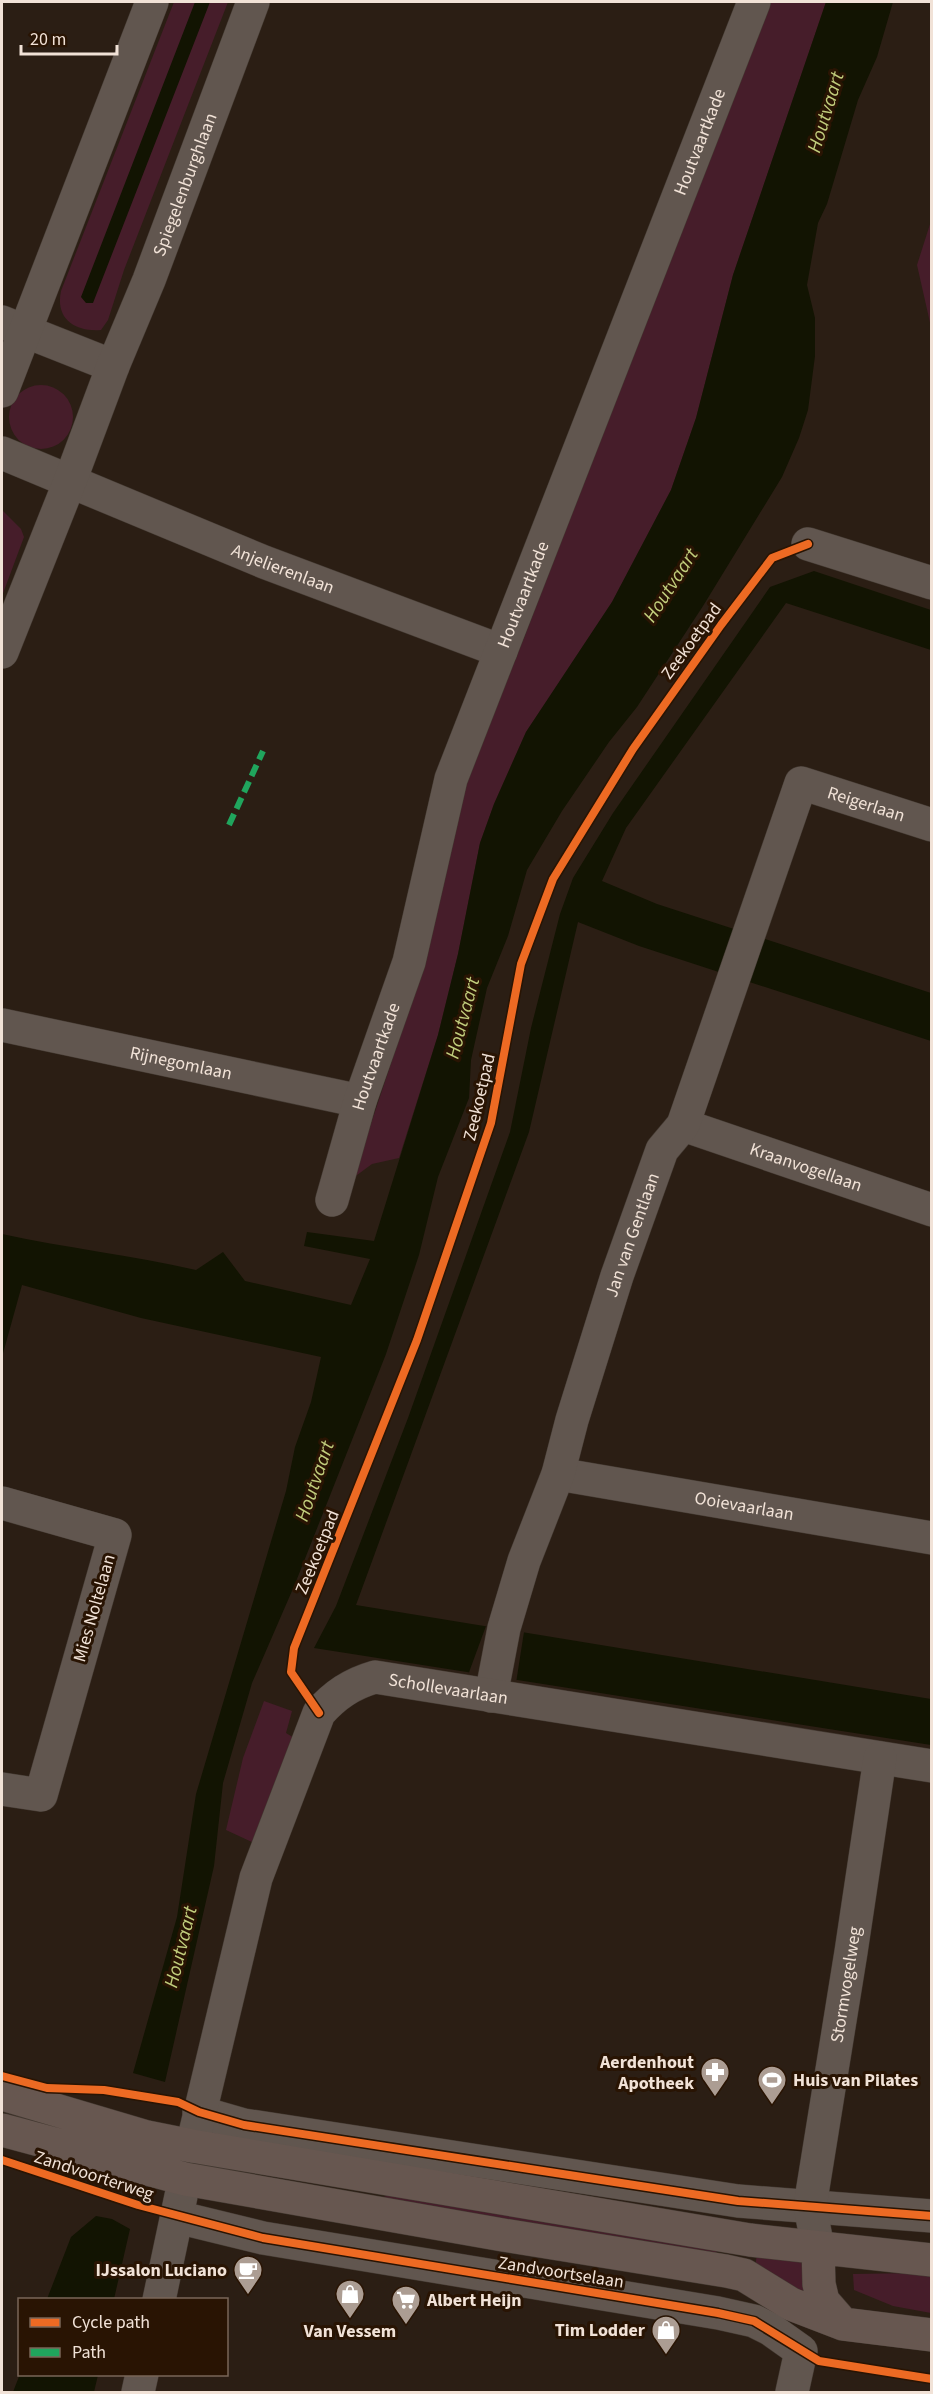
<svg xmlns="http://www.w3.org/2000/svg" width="933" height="2394" font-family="'Source Sans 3',sans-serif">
<rect width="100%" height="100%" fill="#2b1e14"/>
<!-- green -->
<path fill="#461d2a" d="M174,2H228L124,270L108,320L101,330C75,332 55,319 61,291Z
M765,2H826L733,275L696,418L671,490L612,602L526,732L494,804L480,843L458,954L438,1035L399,1158L372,1164L353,1178L422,970L470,762L524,638Z
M931,221V327L917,265Z
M9 417a32 32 0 1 1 64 0a32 32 0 1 1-64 0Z
M2,510L21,529L24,537L2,596Z
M264,1701L292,1711L286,1733L299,1741L254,1843L226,1830L243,1758Z
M407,2191L718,2242L716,2256L367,2201Z
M758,2248L799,2253L811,2299L755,2267Z
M917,2273L931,2276V2313L893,2306L854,2290L853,2274Z"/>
<!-- water -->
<path fill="#121402" d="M195,2H210L93,303H86L81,297Z
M826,2H893L877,57L858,100L827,204L818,223L807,285L815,318V356L808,410L799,438L782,477L703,606L637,707L609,742L562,811L527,870L508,936L487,988L471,1060L469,1098L438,1177L419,1255L386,1354L295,1584L252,1683L223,1783L214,1866L165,2082L133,2073L177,1917L196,1794L286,1491L295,1447L311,1402L321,1357L141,1318L22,1285L2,1357V1234C66,1248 131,1255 196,1270L223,1252L245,1281L351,1305L370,1259L304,1246L307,1232L374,1241L438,1035L458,954L480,843L494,804L526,732L612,602L671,490L696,418L733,275Z
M814,571L931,610V650L786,603L626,828L602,881L657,904L931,993V1041L639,946L578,922L529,1132L356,1605L931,1699V1745L314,1648L336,1606L408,1418L510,1132L531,1028L560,914L573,878L613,813L770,587Z
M96,2216L112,2219L130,2229L114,2299H47L71,2237Z
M20,2374L98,2375L94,2392H13Z"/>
<!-- pier -->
<path fill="#2b1e14" d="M486,1626L524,1632L516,1683L468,1675Z"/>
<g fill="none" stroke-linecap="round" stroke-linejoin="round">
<!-- minor casing -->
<g stroke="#433931" stroke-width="34">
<g id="minor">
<path d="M2,322L113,366"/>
<path d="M2,391L152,2"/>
<path id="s1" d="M2,453L264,562L501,651"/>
<path d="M808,544L932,583"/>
<path id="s2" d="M2,652L70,481L113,366L149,280L253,2"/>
<path id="s3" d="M2,1025L360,1101"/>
<path id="s4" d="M683,1125L932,1210"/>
<path id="s5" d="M332,1200L360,1101L409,962L451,779L754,2"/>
<path id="s6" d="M558,1474L932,1538"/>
<path d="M2,1503L115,1535L41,1795L2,1789"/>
<path id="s7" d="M491,1696L504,1628L524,1561L558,1474L572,1420L617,1276L662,1150L683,1125L801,783L932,825"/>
<path d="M199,2112L244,2125L738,2201L932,2216"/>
<path id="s8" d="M192,2146L256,1878L319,1713C335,1695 351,1684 375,1677L932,1766"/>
<path d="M177,2217L263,2238L718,2313L754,2321L770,2329L801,2351L792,2392"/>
<path id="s9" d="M818,2248L810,2206L851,1952L880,1758"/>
<path d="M159,2300L181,2196"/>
<path d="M138,2392L142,2374"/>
</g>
</g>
<!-- major casing -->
<g stroke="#433931" stroke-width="34">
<path id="major" d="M2,2094L147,2137L192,2146L750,2240L932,2260
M2,2130L185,2179L503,2235L726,2271L744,2275L791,2304L843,2324L932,2335
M818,2248L819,2284L823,2301L843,2324"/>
</g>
<!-- minor -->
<use href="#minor" stroke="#61564f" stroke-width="33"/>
<!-- major -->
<use href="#major" stroke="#675750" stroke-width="33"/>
<!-- quiet -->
<path stroke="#20a55d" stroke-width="6" stroke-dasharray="12 6" stroke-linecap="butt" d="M229,825L263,751"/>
<!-- cycleway casing -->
<g stroke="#291403" stroke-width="11">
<path id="cycleway" d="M319,1713L291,1672L294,1648L417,1340L491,1123L521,964L553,879L633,749L721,625L772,558L808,544
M2,2076L47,2088L104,2090L178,2102L199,2112L244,2125L738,2201L932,2216
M2,2160L138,2205L263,2238L718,2313L754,2321L819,2361L932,2379"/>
</g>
<!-- cycleway -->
<use href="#cycleway" stroke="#ed6a23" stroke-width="8"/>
</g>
<!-- icons -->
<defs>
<g id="pharmacy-pin" transform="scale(1.5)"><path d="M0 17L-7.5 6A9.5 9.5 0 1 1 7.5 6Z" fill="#ac9d93" stroke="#291403"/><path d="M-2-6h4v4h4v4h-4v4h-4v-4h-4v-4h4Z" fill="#fff"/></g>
<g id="stadium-pin" transform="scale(1.5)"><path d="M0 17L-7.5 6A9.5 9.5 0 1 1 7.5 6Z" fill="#ac9d93" stroke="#291403"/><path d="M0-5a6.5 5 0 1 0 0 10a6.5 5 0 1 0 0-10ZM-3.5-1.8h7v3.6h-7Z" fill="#fff"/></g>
<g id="cafe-pin" transform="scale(1.5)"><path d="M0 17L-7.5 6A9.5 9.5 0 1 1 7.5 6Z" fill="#ac9d93" stroke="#291403"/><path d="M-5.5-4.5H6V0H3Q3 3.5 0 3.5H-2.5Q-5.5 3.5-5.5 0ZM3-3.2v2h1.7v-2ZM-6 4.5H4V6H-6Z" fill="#fff"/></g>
<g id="shop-pin" transform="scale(1.5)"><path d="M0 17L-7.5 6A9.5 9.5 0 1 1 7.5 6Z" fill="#ac9d93" stroke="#291403"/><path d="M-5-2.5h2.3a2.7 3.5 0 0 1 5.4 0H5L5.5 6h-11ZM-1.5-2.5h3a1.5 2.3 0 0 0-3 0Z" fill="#fff"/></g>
<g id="supermarket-pin" transform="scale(1.5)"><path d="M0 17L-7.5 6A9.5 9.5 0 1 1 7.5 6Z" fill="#ac9d93" stroke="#291403"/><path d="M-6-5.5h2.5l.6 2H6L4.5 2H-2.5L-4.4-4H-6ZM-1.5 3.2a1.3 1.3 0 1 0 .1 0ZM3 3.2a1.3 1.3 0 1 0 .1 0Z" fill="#fff"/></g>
</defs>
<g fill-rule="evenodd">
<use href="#pharmacy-pin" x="715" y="2072"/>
<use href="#stadium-pin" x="772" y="2080"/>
<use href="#cafe-pin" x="248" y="2270"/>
<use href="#shop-pin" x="350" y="2294"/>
<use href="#supermarket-pin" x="406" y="2300"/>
<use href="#shop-pin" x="666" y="2330"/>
</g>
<g text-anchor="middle" stroke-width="6" stroke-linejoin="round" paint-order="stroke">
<!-- street labels -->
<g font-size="18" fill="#f1e2d7" stroke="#291403">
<text dy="6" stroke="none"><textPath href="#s5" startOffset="1122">Houtvaartkade</textPath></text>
<text dy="6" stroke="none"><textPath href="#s2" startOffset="502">Spiegelenburghlaan</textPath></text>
<text dy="6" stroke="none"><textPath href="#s1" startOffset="304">Anjelierenlaan</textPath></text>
<text dy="6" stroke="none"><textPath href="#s5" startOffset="636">Houtvaartkade</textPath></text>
<text transform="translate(691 641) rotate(-54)" y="6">Zeekoetpad</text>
<text dy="6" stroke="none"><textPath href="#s7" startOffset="1036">Reigerlaan</textPath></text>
<text dy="6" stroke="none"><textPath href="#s5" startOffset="150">Houtvaartkade</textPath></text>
<text dy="6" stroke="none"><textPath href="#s3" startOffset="183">Rijnegomlaan</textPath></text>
<text transform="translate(479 1097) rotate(-77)" y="6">Zeekoetpad</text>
<text dy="6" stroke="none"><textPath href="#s4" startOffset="130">Kraanvogellaan</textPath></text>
<text dy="6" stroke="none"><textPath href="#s7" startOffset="483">Jan van Gentlaan</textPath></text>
<text dy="6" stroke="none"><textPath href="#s6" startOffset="189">Ooievaarlaan</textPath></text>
<text transform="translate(317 1552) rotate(-68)" y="6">Zeekoetpad</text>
<text transform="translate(94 1608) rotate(-74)" y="6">Mies Noltelaan</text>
<text dy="6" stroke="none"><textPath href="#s8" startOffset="594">Schollevaarlaan</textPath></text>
<text dy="6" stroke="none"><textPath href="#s9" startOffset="267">Stormvogelweg</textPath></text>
<text transform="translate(94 2175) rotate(18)" y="6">Zandvoorterweg</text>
<text transform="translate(561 2272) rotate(9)" y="6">Zandvoortselaan</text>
</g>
<!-- poi labels -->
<g font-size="18" font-weight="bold" fill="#f1e2d7" stroke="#291403" text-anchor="end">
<text x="694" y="2068">Aerdenhout<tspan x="694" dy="21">Apotheek</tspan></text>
<text x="793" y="2086" text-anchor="start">Huis van Pilates</text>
<text x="227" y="2276">IJssalon Luciano</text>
<text x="427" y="2306" text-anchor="start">Albert Heijn</text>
<text x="645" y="2336">Tim Lodder</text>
<text x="350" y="2337" text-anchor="middle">Van Vessem</text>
</g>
<!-- water labels -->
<g font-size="20" font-style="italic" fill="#c1cd7c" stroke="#291403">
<text transform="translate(825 112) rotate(-73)" y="7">Houtvaart</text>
<text transform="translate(670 585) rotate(-57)" y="7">Houtvaart</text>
<text transform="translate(462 1018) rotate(-75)" y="7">Houtvaart</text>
<text transform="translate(314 1481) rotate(-71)" y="7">Houtvaart</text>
<text transform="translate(180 1947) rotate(-76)" y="7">Houtvaart</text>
</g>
</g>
<!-- border -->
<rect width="933" height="2394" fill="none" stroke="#f1e2d7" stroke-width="6"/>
<!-- legend -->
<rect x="18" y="2298" width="210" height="78" fill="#291403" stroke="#796658" stroke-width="1.5"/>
<rect x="30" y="2318" width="30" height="9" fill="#ed6a23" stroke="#796658" stroke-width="1.5"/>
<text x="72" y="2328" font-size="18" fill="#f1e2d7">Cycle path</text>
<rect x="30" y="2348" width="30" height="9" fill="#20a55d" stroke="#796658" stroke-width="1.5"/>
<text x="72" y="2358" font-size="18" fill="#f1e2d7">Path</text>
<!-- scale -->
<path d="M21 45v9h96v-9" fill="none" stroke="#f1e2d7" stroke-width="3"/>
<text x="30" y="45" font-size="18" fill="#f1e2d7" stroke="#291403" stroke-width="4.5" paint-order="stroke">20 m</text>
</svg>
